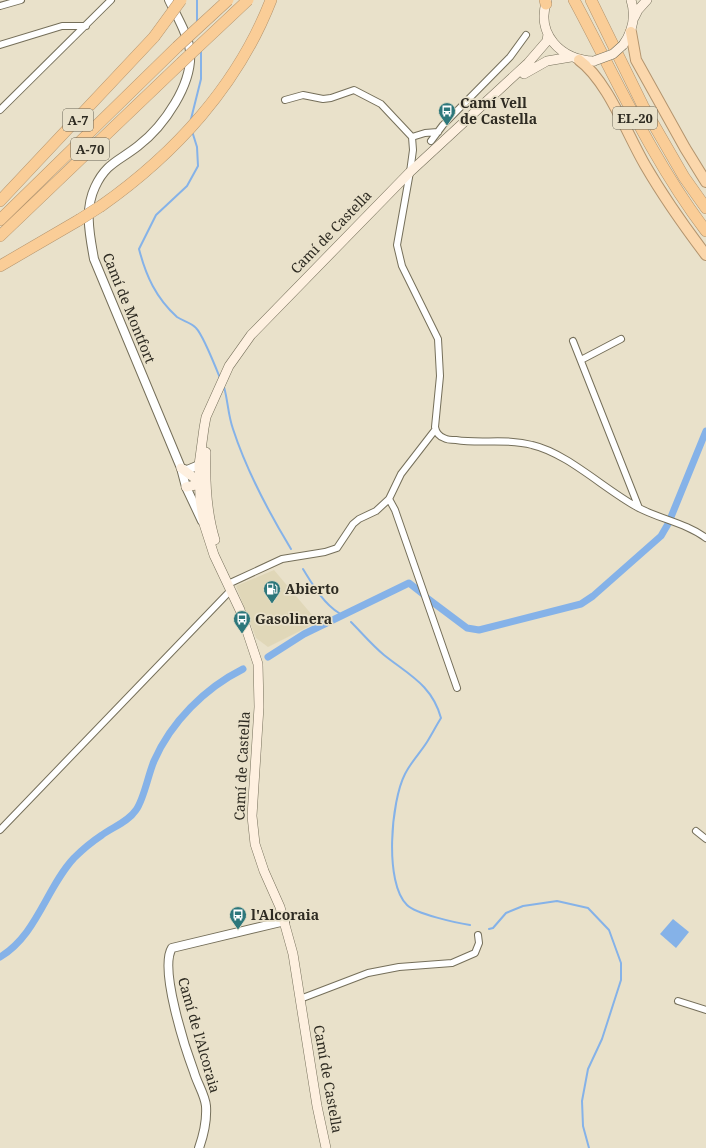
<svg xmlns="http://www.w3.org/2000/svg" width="706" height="1148" font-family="'Noto Serif',serif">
<rect width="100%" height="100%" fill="#e9e1ca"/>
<!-- built -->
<path fill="#e0d7b8" d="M274,570L318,622L268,647L256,638L236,586Z"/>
<!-- water -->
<path fill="#85b2e8" d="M673,919L689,932L676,948L660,934Z"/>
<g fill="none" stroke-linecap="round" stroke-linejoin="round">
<!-- stream -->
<path stroke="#85b2e8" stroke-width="2" d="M197,0V23
M190,123L201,79V49
M192,131L197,147L198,166L187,186L156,215L139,249C146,276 156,298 177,317C183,321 192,323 196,328C202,334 216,368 220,378
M224,387C228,401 228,415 233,429C247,472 268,511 291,549
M303,569C313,585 323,603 339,613
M351,622C362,633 372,645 384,655C409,675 432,685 441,718C436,726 432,734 427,742C420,753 411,762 405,774C391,801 384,883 407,905C416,914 457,923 470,925
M489,929L493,928L506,913L523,906L557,901L588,908L609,930L621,963V980L602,1039L588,1069L582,1101L583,1126L589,1148"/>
<!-- canal -->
<path stroke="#85b2e8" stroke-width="7" d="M671,517L706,431
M427,598L467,628L479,630L581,604L593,596L661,536L668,524
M268,657L304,634L409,583L423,594
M0,957C37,935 46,888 74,858C82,850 93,841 102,835C113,827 128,822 136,810C144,799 148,775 154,761C171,722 205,688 243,669"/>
<!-- minor casing -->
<g stroke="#756f5a" stroke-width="8">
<path id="minor" d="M0,6L21,0
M0,45L62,26H86
M285,100L303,95L323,99L331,98L354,90L381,104L412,137L413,150L410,172L397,245L402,266L438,339L440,376L435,427C436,432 438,436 444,438C447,440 452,440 456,440C481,444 507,438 532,445C567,453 604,489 637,507C659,519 686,523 706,538
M0,110L111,0
M412,137L425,133L438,132
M431,141L443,125L510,57L526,35
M573,341L639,508
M581,360L621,339
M389,499L395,510L457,688
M228,584L282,559L325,552L337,548L353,524L359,519L376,511L389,499L401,474L435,430
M0,830L231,590
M696,831L706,839
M300,999L368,973L399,967L452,963L475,953L479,943L478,935
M678,1001L706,1010"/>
</g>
<!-- tertiary casing -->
<g stroke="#756f5a" stroke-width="10">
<path id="tertiary" d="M169,0C176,15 188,34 190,51C193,84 164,126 138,146C119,161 106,163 95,187C84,210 90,236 94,259L181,468L186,487L202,521
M181,468L187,470L199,465
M199,1148C204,1134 207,1121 206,1106C205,1095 197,1083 194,1072C185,1048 159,968 172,948L285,921"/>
</g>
<!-- secondary casing -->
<g stroke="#756f5a" stroke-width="10">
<path id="secondary" d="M547,0C535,33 561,61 594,61
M634,18L638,10L647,0
M623,45C633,31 636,16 631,0
M524,74L547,61L571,57
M206,452C205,482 206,511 215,540
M181,468L197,480L201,486
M186,487L200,484L202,480
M326,1148L317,1106L293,954L280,907L264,871L255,844L252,816L259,707L258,664L240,610L214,555L204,524L200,499L199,465L204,428L206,417L229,366L251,335L410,172L528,63L547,41L548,34"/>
</g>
<!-- trunk casing -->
<g stroke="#b3946e" stroke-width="12">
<path id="trunk" d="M631,32L636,60L685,148L706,182
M579,60C607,80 627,134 645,165C663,196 684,226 706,255"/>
</g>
<!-- motorway casing -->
<g stroke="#b3946e" stroke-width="12">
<path id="motorway" d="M545,0L546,4
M574,0C616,78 652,160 706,231
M591,0L643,106L684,177L706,208
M0,201L154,37
M101,206C175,154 238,85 271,0
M0,220L177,47
M0,236L181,63
M0,266L79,220"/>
</g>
<!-- minor -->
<use href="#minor" stroke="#fff" stroke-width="6"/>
<!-- tertiary -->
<use href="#tertiary" stroke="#fff" stroke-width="8"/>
<!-- secondary -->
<use href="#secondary" stroke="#fef0e0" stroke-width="9"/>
<!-- trunk -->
<use href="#trunk" stroke="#fbd7ac" stroke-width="10"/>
<!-- motorway -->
<use href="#motorway" stroke="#facd97" stroke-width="11"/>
<!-- secondary-bridge casing -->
<g stroke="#756f5a" stroke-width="10" stroke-linecap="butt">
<path id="secondary-bridge" d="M594,61L613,54L623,45"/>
</g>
<!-- motorway-bridge casing -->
<g stroke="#b3946e" stroke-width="12" stroke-linecap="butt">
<path id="motorway-bridge" d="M154,37L181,0
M177,47L228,0
M181,63L248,0
M79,220L101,206"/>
</g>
<!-- secondary-bridge -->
<use href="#secondary-bridge" stroke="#fef0e0" stroke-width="9"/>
<!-- motorway-bridge -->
<use href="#motorway-bridge" stroke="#facd97" stroke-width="11"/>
</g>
<!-- icons -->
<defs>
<g id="bus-pin" transform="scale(0.9)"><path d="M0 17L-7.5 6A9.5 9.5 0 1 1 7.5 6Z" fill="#2d777b" stroke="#e9e1ca"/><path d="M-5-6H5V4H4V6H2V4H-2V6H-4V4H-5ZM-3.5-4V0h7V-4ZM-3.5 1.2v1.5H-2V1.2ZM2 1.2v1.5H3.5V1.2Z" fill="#fff"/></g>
<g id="fuel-pin" transform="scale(0.9)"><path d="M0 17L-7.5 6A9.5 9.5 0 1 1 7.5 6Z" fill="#2d777b" stroke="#e9e1ca"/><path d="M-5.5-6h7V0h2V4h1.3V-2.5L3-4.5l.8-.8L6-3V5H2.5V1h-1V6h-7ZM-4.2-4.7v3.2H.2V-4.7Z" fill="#fff"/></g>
</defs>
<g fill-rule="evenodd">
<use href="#bus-pin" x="447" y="111"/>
<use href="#fuel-pin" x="272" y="589"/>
<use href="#bus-pin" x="242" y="619"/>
<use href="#bus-pin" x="238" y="915"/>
</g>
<g text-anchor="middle" stroke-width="3.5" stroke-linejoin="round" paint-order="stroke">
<!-- shield labels -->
<g fill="#e9e1ca" stroke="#666254" stroke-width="1">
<rect x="613" y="107" width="44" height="22" rx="3"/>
<rect x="63" y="109" width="30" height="22" rx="3"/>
<rect x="71" y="138" width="38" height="22" rx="3"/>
</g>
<g font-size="13" font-weight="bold" fill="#2e2b22">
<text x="635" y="123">EL-20</text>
<text x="78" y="125">A-7</text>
<text x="90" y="154">A-70</text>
</g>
<!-- poi labels -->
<g font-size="14" font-weight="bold" fill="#2e2b22" stroke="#e9e1ca" text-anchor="start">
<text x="460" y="108">Camí Vell<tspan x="460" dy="16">de Castella</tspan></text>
<text x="285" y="594">Abierto</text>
<text x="255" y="624">Gasolinera</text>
<text x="251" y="920">l'Alcoraia</text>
</g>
<!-- street labels -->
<g font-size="14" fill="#2e2b22" stroke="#e9e1ca">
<text transform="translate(331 232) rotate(-46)" y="5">Camí de Castella</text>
<text transform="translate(129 308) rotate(68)" y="5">Camí de Montfort</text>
<text transform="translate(242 766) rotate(-87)" y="5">Camí de Castella</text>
<text transform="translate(199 1035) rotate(74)" y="5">Camí de l'Alcoraia</text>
<text transform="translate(328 1079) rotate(80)" y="5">Camí de Castella</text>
</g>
</g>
</svg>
